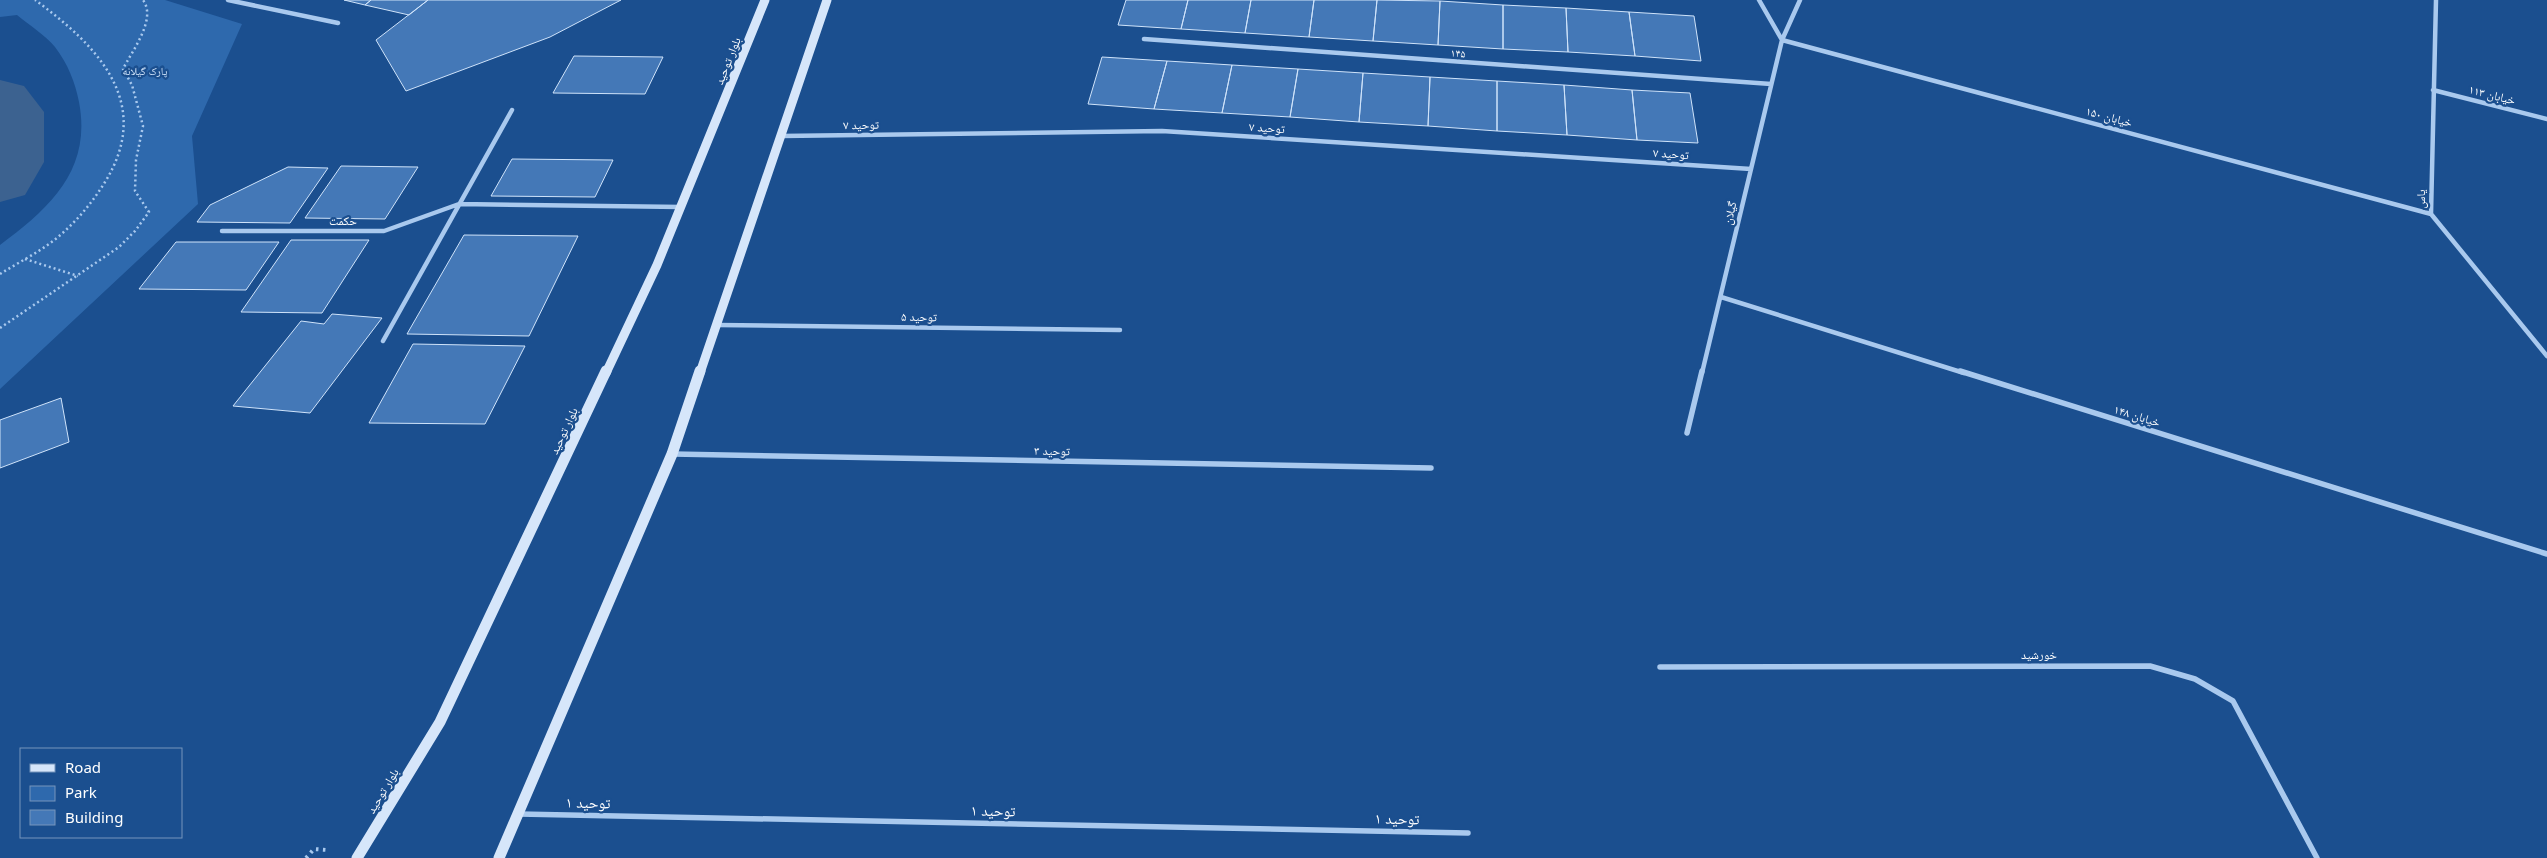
<svg xmlns="http://www.w3.org/2000/svg" width="2547" height="858" font-family="'Noto Sans','Noto Naskh Arabic',sans-serif">
<rect width="100%" height="100%" fill="#1b4f8f"/>
<!-- green -->
<path fill="#2e69ad" d="M0,0H165L242,24L192,136L198,204L0,389V245C50,208 92,170 79,102C75,82 68,64 55,47C45,35 29,25 17,15L0,17Z"/>
<g fill="none" stroke-linecap="round" stroke-linejoin="round">
<!-- river -->
<path fill="#3c6290" fill-rule="evenodd" d="M0,80L24,86L44,112V162L25,195L0,202Z"/>
</g>
<!-- building -->
<path fill="#4478b7" stroke="#cfe3fa" d="M344,0H371L365,5Z
M371,0H428L409,15L365,5Z
M428,0H621L550,37L406,91L376,40Z
M1126,0H1188L1181,29L1118,25Z
M1188,0H1251L1245,33L1181,29Z
M1251,0H1314L1309,37L1245,33Z
M1314,0H1377L1373,41L1309,37Z
M1377,0L1440,1L1438,45L1373,41Z
M1440,1L1503,5V49L1438,45Z
M1503,5L1566,8L1568,52L1503,49Z
M1566,8L1629,12L1635,56L1568,52Z
M1629,12L1694,16L1701,61L1635,56Z
M574,56L663,57L645,94L553,93Z
M1102,57L1167,61L1154,109L1088,104Z
M1167,61L1232,65L1222,113L1154,109Z
M1232,65L1298,69L1290,117L1222,113Z
M1298,69L1363,73L1359,122L1290,117Z
M1363,73L1430,77L1428,126L1359,122Z
M1430,77L1497,81V131L1428,126Z
M1497,81L1564,85L1567,135L1497,131Z
M1564,85L1632,90L1637,140L1567,135Z
M1632,90L1690,93L1698,143L1637,140Z
M512,159L613,160L595,197L491,196Z
M341,166L418,167L385,219L305,218Z
M288,167L328,168L290,223L197,222L210,205Z
M464,235L578,236L529,336L407,334Z
M291,240H369L322,313L241,312Z
M176,242H279L246,290L139,289Z
M332,314L382,318L310,413L233,406L301,321L324,324Z
M413,344L525,346L485,424L369,423Z
M61,398L69,442L0,468V420Z"/>
<g fill="none" stroke-linecap="round" stroke-linejoin="round">
<!-- path-far1 -->
<path stroke="#a9c9ee" stroke-width="2.5" stroke-dasharray="2 3" stroke-linecap="butt" d="M25,259L78,276
M0,274C19,262 40,252 58,237C76,222 92,203 105,182C154,103 98,46 35,0
M0,328L119,247L135,231L149,212L135,191L136,160L143,126L132,85L123,69C132,51 157,19 143,0"/>
<!-- path -->
<path stroke="#a9c9ee" stroke-width="4" stroke-dasharray="2.5 4.5" stroke-linecap="butt" d="M306,858L314,849L327,850"/>
<!-- street-far1 -->
<path stroke="#a9c9ee" stroke-width="4.5" d="M228,0L338,23
M1759,0L1782,40
M2436,0L2431,214L2547,356
M1144,39L1771,84
M1782,40L2431,214
M2433,90L2547,119
M781,136L1162,131L1751,169
M222,231H384L459,204L681,207
M1721,297L1964,373
M717,325L1120,330
M383,341L512,110
M1702,373L1782,40L1800,0"/>
<!-- street -->
<path stroke="#a9c9ee" stroke-width="5.5" d="M1960,371L2547,554
M1687,433L1702,371
M673,454L1431,468
M1660,667L2150,666L2195,679L2233,701L2317,858
M519,814L1468,833"/>
<!-- secondary-far1 -->
<path stroke="#d6e6fa" stroke-width="9" d="M606,373L657,265L765,0
M700,373L827,0"/>
<!-- secondary -->
<path stroke="#d6e6fa" stroke-width="11" d="M357,858L440,722L606,371
M499,858L672,454L700,371"/>
</g>
<g text-anchor="middle" stroke-width="4.5" stroke-linejoin="round" paint-order="stroke">
<!-- far-street labels -->
<g font-size="11" fill="#fff" stroke="#1b4f8f">
<text transform="translate(1458 53) rotate(4)" y="4">۱۴۵</text>
</g>
<!-- far-park labels -->
<g font-size="11" fill="#cfe3fa" stroke="#1b4f8f">
<text x="145" y="75">پارک گیلانه</text>
</g>
<!-- street labels -->
<g font-size="12" fill="#fff" stroke="#1b4f8f">
<text transform="translate(728 61) rotate(-68)" y="4">بلوار توحید</text>
<text transform="translate(2492 95) rotate(14)" y="4">خیابان ۱۱۳</text>
<text transform="translate(2109 117) rotate(15)" y="4">خیابان ۱۵۰</text>
<text transform="translate(861 125) rotate(-1)" y="4">توحید ۷</text>
<text transform="translate(1267 128) rotate(4)" y="4">توحید ۷</text>
<text transform="translate(1671 154) rotate(4)" y="4">توحید ۷</text>
<text transform="translate(2421 199) rotate(-90)" y="4">یاس</text>
<text transform="translate(1730 213) rotate(-77)" y="4">گیلان</text>
<text x="343" y="225">حکمت</text>
<text transform="translate(919 317) rotate(1)" y="4">توحید ۵</text>
<text transform="translate(2137 416) rotate(17)" y="4">خیابان ۱۴۸</text>
<text transform="translate(564 431) rotate(-65)" y="4">بلوار توحید</text>
<text transform="translate(1052 451) rotate(1)" y="4">توحید ۳</text>
<text x="2039" y="659">خورشید</text>
<text transform="translate(383 791) rotate(-59)" y="4">بلوار توحید</text>
</g>
<!-- near-street labels -->
<g font-size="15" fill="#fff" stroke="#1b4f8f">
<text transform="translate(588 803) rotate(1)" y="5">توحید ۱</text>
<text transform="translate(993 811) rotate(1)" y="5">توحید ۱</text>
<text transform="translate(1397 819) rotate(1)" y="5">توحید ۱</text>
</g>
</g>
<!-- legend -->
<rect x="20" y="748" width="162" height="90" fill="#1b4f8f" stroke="#7695bc"/>
<rect x="30" y="764" width="25" height="8" fill="#d6e6fa" stroke="#7695bc"/>
<text x="65" y="773" font-size="15" fill="#ffffff">Road</text>
<rect x="30" y="786" width="25" height="15" fill="#2e69ad" stroke="#7695bc"/>
<text x="65" y="798" font-size="15" fill="#ffffff">Park</text>
<rect x="30" y="810" width="25" height="15" fill="#4478b7" stroke="#7695bc"/>
<text x="65" y="823" font-size="15" fill="#ffffff">Building</text>
</svg>
